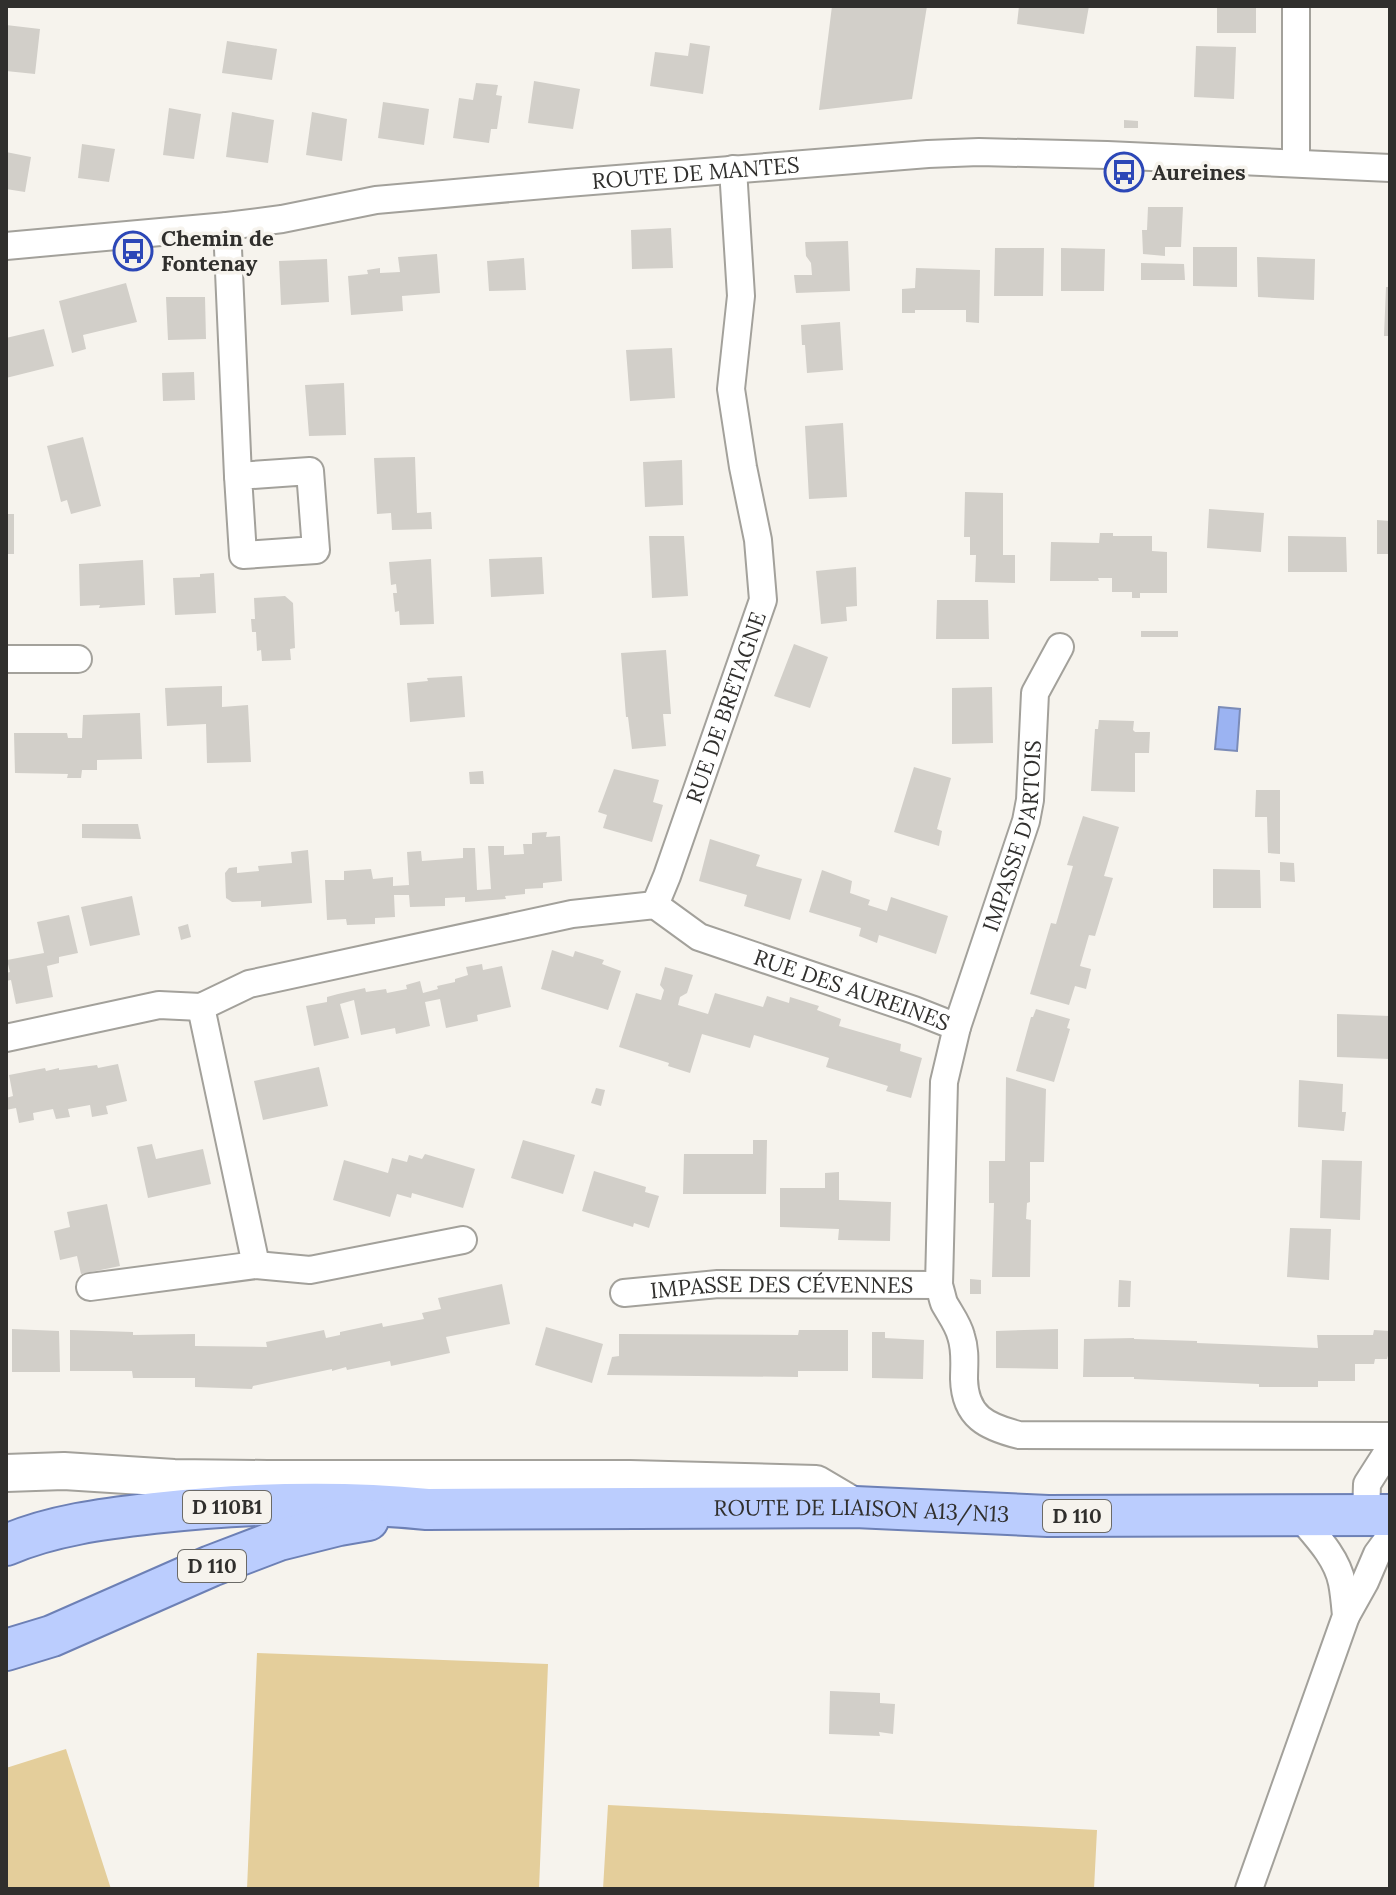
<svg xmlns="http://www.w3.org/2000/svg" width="1396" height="1895" font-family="Lora,serif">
<rect width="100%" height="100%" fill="#f6f3ed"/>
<!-- green -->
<path fill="#e4ce9b" d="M257,1653L548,1664L539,1889H247Z
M66,1749L111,1889H6V1768Z
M608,1805L1097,1830L1094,1889H603Z"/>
<!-- water -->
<path fill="#9bb3f2" stroke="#7b8bb7" stroke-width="2" d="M1219,707L1240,709L1237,751L1215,749Z"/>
<!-- building -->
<path fill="#d2cfc9" d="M832,6H927L912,99L819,110Z
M1019,6H1089L1084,34L1017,24Z
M1217,6H1256V33H1217Z
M6,25L40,29L35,74L6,71Z
M227,41L277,49L272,80L222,73Z
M690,43L710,46L703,94L650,86L655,52L688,56Z
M1196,46L1236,47L1234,99L1194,97Z
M534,81L580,89L573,129L528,123Z
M476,83L498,85L496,95L502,96L497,129H491L489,143L453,138L459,98L473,100Z
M383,102L429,109L424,145L378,138Z
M169,108L201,114L194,159L163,155Z
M232,112L274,120L268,163L226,157Z
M312,112L347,119L342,161L306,155Z
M1124,120L1138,121V128H1124Z
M82,144L115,149L109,182L78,178Z
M6,152L31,157L25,192L6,189Z
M1148,207H1183L1181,247H1165V256L1143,254L1142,230H1147Z
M671,228L673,268L632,269L631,230Z
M848,241L850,291L796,293L794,275H812L811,263L806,256L805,242Z
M1193,247H1237V287L1193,286Z
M995,248H1044L1043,296H994Z
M1061,248L1105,249L1104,291H1061Z
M437,254L440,293L402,296L403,311L351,315L348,276L368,274L367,270L380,268V273L400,272L398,257Z
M1257,257L1315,259L1314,300L1258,297Z
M524,258L526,290L489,291L487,261Z
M327,259L329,302L281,305L279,261Z
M1141,263L1184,264L1185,280H1141Z
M916,268L980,270L979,323L966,322V310H915V313H902V289L915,288Z
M126,283L137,322L83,335L86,349L72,353L59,301Z
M1386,287H1390V336H1384Z
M166,297H205L206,339L168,340Z
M840,322L843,370L807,373L805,345H802L801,325Z
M44,329L54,366L6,378V338Z
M672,348L675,398L630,401L626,350Z
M194,372L195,400L163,401L162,373Z
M344,383L346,435L309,436L305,385Z
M843,423L847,497L809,499L805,426Z
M83,437L101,506L71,514L67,500L61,502L47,446Z
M415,457L417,513L431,512L432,529L392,530L391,513L377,514L374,458Z
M682,460L683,505L645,507L643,462Z
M965,492L1003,493V555H1015V583L975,582L976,555H970V537H964Z
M1209,509L1264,513L1261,552L1207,548Z
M6,514H14V554H6Z
M1377,520L1390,521V554H1377Z
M1100,533H1113V536H1152V551L1167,552V593H1140V598H1132V592H1112V578H1098L1099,581H1050L1051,542L1099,543Z
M649,536H684L688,596L652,598Z
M1288,536L1346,537L1347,572H1288Z
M542,557L544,594L491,597L489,559Z
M431,559L434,624L400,625L399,611L395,612L393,593H397L396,584L391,585L389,562Z
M143,560L145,605L99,608L100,605L80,606L79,564Z
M856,567L857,606L846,607L847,621L821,624L816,571Z
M214,573L216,613L175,615L173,578L200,577V574Z
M285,596L293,603L295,648L290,649L291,660L262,661L261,650L257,651L256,632H252L251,619H255L254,598Z
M937,600H988L989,639H936Z
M1141,631H1178V637H1141Z
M794,644L828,657L810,708L774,696Z
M666,650L671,714H663L666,746L632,749L628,717H626L621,653Z
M462,676L465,717L410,722L407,683L428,681L427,678Z
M222,686V707L248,705L251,762L207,763L206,724L167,726L165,688Z
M992,687L993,743L952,744V688Z
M140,713L142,759L97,760V770H82L81,778H67L68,774L15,773L14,733H67L68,738H82L83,715Z
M1099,720L1134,721L1133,730L1135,732H1150L1149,753H1135V792L1091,791L1095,729H1098Z
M914,767L951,778L937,829L942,831L939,846L894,832Z
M614,769L659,780L653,802L663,805L652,842L603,828L607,815L598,812Z
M483,771L484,784H470L469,772Z
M1256,790H1280V854L1268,853L1267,817H1255Z
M1083,816L1119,827L1104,876L1113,878L1095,936L1089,935L1080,966L1091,969L1086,989L1075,986L1069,1005L1030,994L1051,923L1056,924L1073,866L1067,865Z
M82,824H138L141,839L82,838Z
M547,832L546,837L560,836L562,881L543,883V888L525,889V894L505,896L506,899L465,902V897L445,898V906L410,907L409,895H394L395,917L375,918V924L347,925L346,919L327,920L325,880H344V871L371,869L373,879L393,877V886L409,885L407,852L421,851L422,861L463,858V848H475L477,890L491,889L488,846H504V855L524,854L523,844H532V833Z
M710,839L760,855L756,866L802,879L790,920L744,906L747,895L699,881Z
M308,850L312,903L261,907V901L232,902L226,898L225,873L229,868L237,867V873L259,871L258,866L292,863L291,852Z
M1280,862L1294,863L1295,882L1280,881Z
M1213,869L1260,870L1261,908H1213Z
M822,870L852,881L850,893L870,900L868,905L887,911L891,897L948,916L936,954L879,935L877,943L859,936L861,928L809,912Z
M132,896L140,935L90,946L81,907Z
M69,915L78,953L59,957V963L47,966L53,997L16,1004L11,980L6,981V973L10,972L7,960L44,953L37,922Z
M188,924L191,937L181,940L178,927Z
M552,950L573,957L575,951L604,960L602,964L621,971L608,1010L541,989Z
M482,964L483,970L502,966L511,1007L477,1015L478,1021L446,1028L440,999L425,1002L430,1026L396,1034L395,1028L361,1035L354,1000L340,1004L349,1038L314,1046L306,1006L327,1002V997L338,994L365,988L366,992L386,989L387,993L407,989L406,985L420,981L423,993L438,989L437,986L455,982V979L468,975L466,967Z
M665,967L693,975L687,993L680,997L678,1005L708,1014L715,993L763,1007L767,996L789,1003L790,997L819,1006L817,1010L841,1019L839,1026L901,1044L900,1051L922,1058L911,1098L886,1091L888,1086L826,1067L829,1058L754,1035L750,1048L702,1034L690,1073L668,1066L669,1063L619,1047L636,993L661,1000L664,990L660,985Z
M1036,1009L1070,1019L1067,1028L1070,1029L1054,1082L1016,1071L1031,1017H1033Z
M1337,1014L1390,1016V1059L1337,1057Z
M118,1064L127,1101L106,1106L108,1114L92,1117L90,1105L68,1109L70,1117L56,1119L53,1109L33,1113L34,1120L19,1123L16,1108L6,1110V1098L13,1096L9,1075L45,1068L46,1071L59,1068V1070L97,1065L98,1068Z
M319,1067L328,1106L263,1120L254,1081Z
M1006,1077L1046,1089L1044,1162H1030V1202L1027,1203L1026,1219L1031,1220L1030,1277H992L994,1203H989V1161H1005Z
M1299,1080L1343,1084L1342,1112H1346L1344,1131L1298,1127Z
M596,1088L605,1090L601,1106L591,1103Z
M523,1140L575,1155L563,1194L511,1178Z
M753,1140H767L766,1194H683L684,1154H753Z
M152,1144L156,1159L203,1149L211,1184L148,1198L137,1147Z
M425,1154L475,1169L463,1208L412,1193L411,1198L397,1194L390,1217L333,1200L344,1160L388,1173L392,1158L407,1162L409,1155L422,1159Z
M1322,1160L1362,1161L1360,1220L1320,1218Z
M594,1171L646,1187L645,1192L659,1196L649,1228L634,1223L633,1227L582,1211Z
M839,1172V1200L891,1202L890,1241L838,1240L839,1229L780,1227V1188H825V1173Z
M107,1204L120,1266L81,1274L77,1256L60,1260L54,1231L70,1227L67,1212Z
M1290,1228L1331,1229L1329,1280L1287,1277Z
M970,1279L981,1280V1294H970Z
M1119,1280L1131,1281L1130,1307H1118Z
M502,1284L510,1324L446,1337L450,1353L391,1366L390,1361L347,1370L346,1367L332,1371V1369L253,1386L252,1389L195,1387V1378H133L132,1371H70V1330L133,1332V1335L195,1334V1346L267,1347L266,1342L324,1330L326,1338L340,1335V1332L382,1323L383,1327L424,1319L422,1313L441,1309L438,1298Z
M546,1327L603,1344L592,1383L535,1365Z
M12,1329L59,1331L60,1372H12Z
M1058,1329V1369L996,1368V1331Z
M799,1330H848V1371H798V1377L607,1375L612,1357L619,1356V1334L798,1335Z
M1374,1330L1390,1331V1349L1387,1359H1375L1374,1364H1355V1381H1318V1387H1259V1384L1134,1379V1377H1083L1084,1339L1134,1338V1339L1197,1341V1343L1318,1348L1317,1335H1373Z
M872,1332H885V1338L924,1340L923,1379L872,1378Z
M830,1691L880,1693V1703L895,1704L893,1734L879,1732L880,1736L829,1734Z"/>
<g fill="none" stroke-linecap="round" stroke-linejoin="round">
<!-- minor casing -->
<g stroke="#a3a19b" stroke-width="30">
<g id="minor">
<path d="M1296,162V6"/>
<path d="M227,226L238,476"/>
<path id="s1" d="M6,246L227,226L282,219L376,200L567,183L928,154L979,152L1107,155L1390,168"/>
<path d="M310,471L316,550L243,555L238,476Z"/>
<path d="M6,659H78"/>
<path id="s2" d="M655,905L667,876L763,600L758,540L743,467L731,389L741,296L733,169"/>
<path d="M201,1007L256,1265"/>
<path id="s3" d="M957,1027L1026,821L1030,800L1035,693L1060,647"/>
<path id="s4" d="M6,1038L159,1005L201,1007L249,984L572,914L655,905L699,937L914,1010L957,1027L944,1082L939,1285C941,1291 942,1297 944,1303C950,1314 958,1324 961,1336C966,1351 964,1365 964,1379C965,1417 987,1427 1019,1435L1390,1436"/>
<path d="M90,1287L256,1265L310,1270L463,1240"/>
<path id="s5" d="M624,1293L718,1284L939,1285"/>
<path d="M1366,1516L1367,1484L1390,1448"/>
<path d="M1346,1616L1365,1582L1377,1554L1388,1539L1389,1515"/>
<path d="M1249,1889L1346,1616C1345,1605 1344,1593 1342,1583C1337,1557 1315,1535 1299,1516"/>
</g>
</g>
<!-- secondary casing -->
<g stroke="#a3a19b" stroke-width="40">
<path id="secondary" d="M6,1473L64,1471L174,1478L267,1479H630L816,1484L855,1507"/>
</g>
<!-- primary casing -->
<g stroke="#6d80b5" stroke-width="44">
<g id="primary">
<path id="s6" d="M6,1545C53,1525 103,1519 154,1513C245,1503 336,1500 427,1509L855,1507L1048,1516L1390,1515"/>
<path d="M6,1650L52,1636L211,1566L279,1540L339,1525L368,1520"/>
</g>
</g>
<!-- minor -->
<use href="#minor" stroke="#fff" stroke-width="26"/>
<!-- secondary -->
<use href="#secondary" stroke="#fff" stroke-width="36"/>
<!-- primary -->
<use href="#primary" stroke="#bbcdfe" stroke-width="40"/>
</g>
<!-- icons -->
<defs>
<g id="bus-ring" transform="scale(2)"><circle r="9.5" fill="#f6f3ed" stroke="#2c47b7" stroke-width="1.5"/><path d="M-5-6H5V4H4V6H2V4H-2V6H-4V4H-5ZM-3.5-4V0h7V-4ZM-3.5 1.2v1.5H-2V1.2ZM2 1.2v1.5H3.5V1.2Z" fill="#2c47b7"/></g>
</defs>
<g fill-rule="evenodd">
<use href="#bus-ring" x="1124" y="172"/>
<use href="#bus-ring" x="133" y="251"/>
</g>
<g text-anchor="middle" stroke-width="7" stroke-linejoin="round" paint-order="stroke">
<!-- shield labels -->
<g fill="#f6f3ed" stroke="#6b6a67" stroke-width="2">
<rect x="183" y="1491" width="88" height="32" rx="6"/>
<rect x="1043" y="1500" width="68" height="32" rx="6"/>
<rect x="178" y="1550" width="68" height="32" rx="6"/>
</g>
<g font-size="20" font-weight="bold" fill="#302f2d">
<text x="227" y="1514">D 110B1</text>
<text x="1077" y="1523">D 110</text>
<text x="212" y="1573">D 110</text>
</g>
<!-- street labels -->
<g font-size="22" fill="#302f2d" stroke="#f6f3ed">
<text dy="8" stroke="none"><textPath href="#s1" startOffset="694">ROUTE DE MANTES</textPath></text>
<text dy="8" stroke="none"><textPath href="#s2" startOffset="210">RUE DE BRETAGNE</textPath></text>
<text dy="8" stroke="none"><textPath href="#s3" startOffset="200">IMPASSE D'ARTOIS</textPath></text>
<text dy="8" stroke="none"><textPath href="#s4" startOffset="882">RUE DES AUREINES</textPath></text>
<text dy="8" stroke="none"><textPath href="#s5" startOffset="158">IMPASSE DES CÉVENNES</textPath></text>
<text dy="8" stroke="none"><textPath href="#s6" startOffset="860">ROUTE DE LIAISON A13/N13</textPath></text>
</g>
<!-- poi labels -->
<g font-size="22" font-weight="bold" fill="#302f2d" stroke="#f6f3ed" text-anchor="start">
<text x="1152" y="180">Aureines</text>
<text x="161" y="246">Chemin de<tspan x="161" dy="25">Fontenay</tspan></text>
</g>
</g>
<!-- border -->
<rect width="1396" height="1895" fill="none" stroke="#302f2d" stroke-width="16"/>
</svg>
